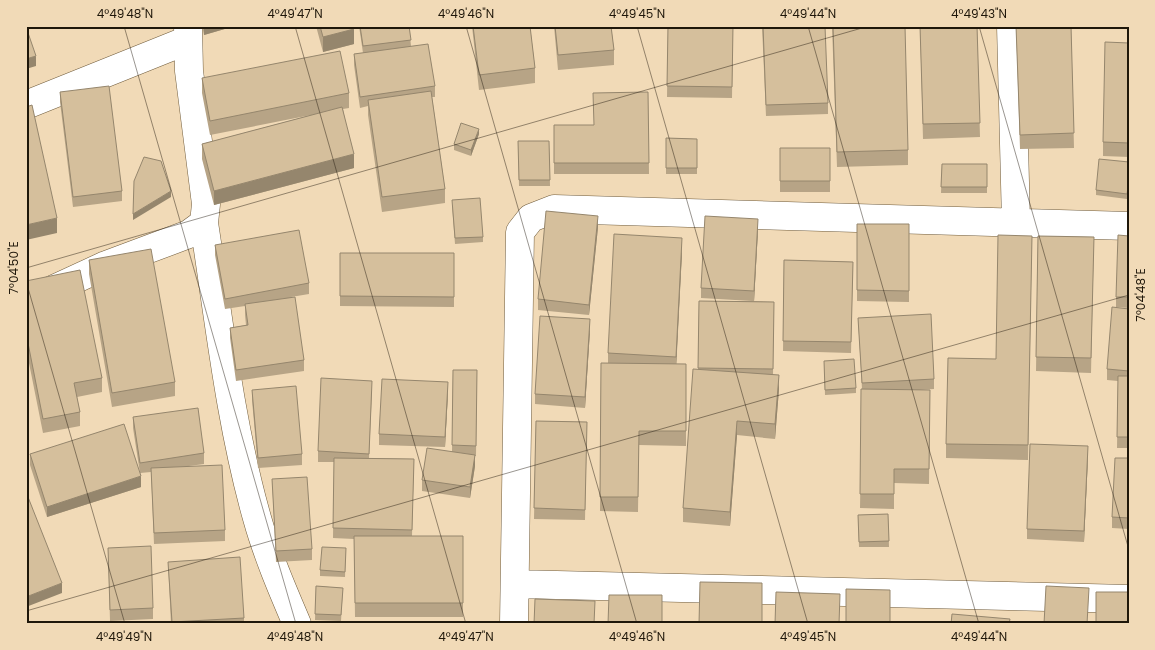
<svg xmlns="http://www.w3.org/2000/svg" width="1155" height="650" font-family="Poppins,sans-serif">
<rect width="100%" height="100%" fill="#f1dab7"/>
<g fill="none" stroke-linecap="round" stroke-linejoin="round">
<!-- minor casing -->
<g stroke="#715d3d" stroke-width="29">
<path id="minor" d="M1011,26L1016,222
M26,105L188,40
M204,223C219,320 230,423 257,518C267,554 282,589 297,624
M26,302L106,265L189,234L204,223L206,204L189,71L188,26
M515,584L1129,599
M514,624L520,232L531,218L554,209L1129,226"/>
</g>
<!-- minor -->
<use href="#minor" stroke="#fff" stroke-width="28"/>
</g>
<!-- wall -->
<path fill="#b7a486" d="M202,26H235L204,35Z
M316,26H353L354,44L323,52Z
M359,26H409L411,46L435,86V97H432L445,189V203L382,212L368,115V106L360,108L354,65V54L363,53Z
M472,26H530L535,68V83L479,90Z
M554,26H611L614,50V65L558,70Z
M668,26H733L732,98L667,97Z
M762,26L828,103V114L766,116Z
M832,26L908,150V165L837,167Z
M920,26H977L980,137L923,139Z
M1016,26H1071L1074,148L1020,149Z
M1129,43V157L1103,156V142Z
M202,78L349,93V108L343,109L354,168L214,205L202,159V144L311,115L210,135L202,93Z
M60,92L122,191V201L73,207L60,102Z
M648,92L649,174H554V125H594Z
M479,134L471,156L454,150V144Z
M666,138L697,139V174H666Z
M518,141H549L550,186H519Z
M780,148H830V192H780Z
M1129,162L1127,199L1096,195V190Z
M942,164H987V193H941Z
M452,205L483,237V242L455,244Z
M857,224H909V302L857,301Z
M598,227L589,315L538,310V299Z
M758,230L754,301L774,302L773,375L779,389L775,439L737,435L730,526L683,522V508L698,369L699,301H752L701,298V288Z
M1032,236L1028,460L946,458V444L996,359Z
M1038,236L1094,237L1091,373L1036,371Z
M1129,236V308L1116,307V297Z
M215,245L309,283V294L291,297L304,360V371L236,381L230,338V328L246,325L245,315V306L225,309L215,255Z
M682,252L676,364H686V446L639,445L638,512L600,511L601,363H608V353Z
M340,253H454V307L340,306Z
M89,260L175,382V396L112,407L89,274Z
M784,260L853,262L851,353L783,351Z
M26,281L102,378V392L77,397L80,412V426L43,433L26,348Z
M1129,309V448H1117L1118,381L1107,380V369Z
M858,318L934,379V389L920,390H930L929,484L894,483V509L860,508L862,389Z
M590,330L585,408L535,404V394Z
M824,361L856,388V393L825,395Z
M453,370H477L476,456H475V466L470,498L422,491V480L452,452Z
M252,390L302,454V465L258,468L252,400Z
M372,391L369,458L414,459L412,536H463V617H355L354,539L333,538L334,462H318V451Z
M448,393L445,447L379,445V434Z
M133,417L204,453V464L189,466L225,530V541L154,544L151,472L140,473L133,428Z
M536,421L587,422L585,520L534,519Z
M30,454L141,487L47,517L30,465Z
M1088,457L1084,542L1027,539V529Z
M1129,458V529L1112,528V517Z
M272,479L312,549V560L276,562Z
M888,514L889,547H859L858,515Z
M108,548L153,608V619L110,621Z
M346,548L345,577L320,576V570Z
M168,562L244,618V624H171Z
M316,586L343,588L341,621L315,620Z"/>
<!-- shaded-wall -->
<path fill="#95866d" d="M64,26H72L64,29Z
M204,26H235L204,35Z
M354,29V44L323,52V37Z
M36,56V66L26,69V59Z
M479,129V134L471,156V150Z
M354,154V168L214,205V191Z
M171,191V197L133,220V214Z
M598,216V227L589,315V305Z
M57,218V233L26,240V225Z
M758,219V230L754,302V291Z
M682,238V252L676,371V357Z
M590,319V330L585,408V397Z
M779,375V389L775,439V424Z
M448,382V393L445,447V437Z
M737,421V435L730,526V512Z
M1088,446V457L1084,542V531Z
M475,455V466L470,498V487Z
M141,476V487L47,517V507Z
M62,583V593L26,607V597Z"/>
<!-- building -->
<path fill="#d5bf9c" stroke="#95866d" d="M320,26H353L354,29L323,37Z
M360,26H409L411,40L363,46Z
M473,26H530L535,68L479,75Z
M555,26H611L614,50L558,55Z
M668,26H733L732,87L667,86Z
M763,26H825L828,103L766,105Z
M833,26H905L908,150L837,152Z
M920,26H977L980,123L923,124Z
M1016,26H1071L1074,133L1020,135Z
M26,27L36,56L26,59Z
M1105,42L1129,43V143L1103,142Z
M428,44L435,86L360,97L354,54Z
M340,51L349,93L210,121L202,78Z
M109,86L122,191L73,197L60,92Z
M431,91L445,189L382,197L368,100Z
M648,92L649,163H554V125H594L593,93Z
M32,105L57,218L26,225V107Z
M342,107L354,154L214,191L202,144Z
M461,123L479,129L471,150L454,144Z
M666,138L697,139V168H666Z
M518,141H549L550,180H519Z
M780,148H830V181H780Z
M144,157L161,161L171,191L133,214L134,181Z
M1099,159L1129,162V181L1127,194L1096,190Z
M942,164H987V187H941Z
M480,198L483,237L455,238L452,200Z
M546,211L598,216L589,305L538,299Z
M705,216L758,219L754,291L701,288Z
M857,224H909V291L857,290Z
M299,230L309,283L225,299L215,245Z
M614,234L682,238L676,357L608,353Z
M998,235L1032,236L1028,445L946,444L948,358L996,359Z
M1118,235L1129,236V297H1116Z
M1038,236L1094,237L1091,358L1036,357Z
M151,249L175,382L112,393L89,260Z
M340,253H454V297L340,296Z
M784,260L853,262L851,342L783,341Z
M80,270L102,378L74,383L80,412L43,419L26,333V281Z
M295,297L304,360L236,370L230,328L248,325L245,304Z
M699,301L774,302L773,369L698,368Z
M1112,307L1129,309V371L1107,369Z
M931,314L934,379L862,383L858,318Z
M540,316L590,319L585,397L535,394Z
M854,359L856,388L825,390L824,361Z
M601,363L686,364V431H639L638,497H600Z
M693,369L779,375L775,424L737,421L730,512L683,508Z
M453,370H477L476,446L452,445Z
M1118,376H1129V437H1117Z
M321,378L372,381L369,454L318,451Z
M382,379L448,382L445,437L379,434Z
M296,386L302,454L258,458L252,390Z
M861,389L930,390L929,469H894V494H860Z
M198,408L204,453L140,463L133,417Z
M536,421L587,422L585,510L534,508Z
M124,424L141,476L47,507L30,454Z
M1030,444L1088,446L1084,531L1027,529Z
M427,448L475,455L470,487L422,480Z
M334,458L414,459L412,530L333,528Z
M1115,458H1129V518L1112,517Z
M222,465L225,530L154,533L151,468Z
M307,477L312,549L276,551L272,479Z
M26,492L62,583L26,597Z
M888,514L889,541L859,542L858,515Z
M354,536H463V603H355Z
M151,546L153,608L110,610L108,548Z
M322,547L346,548L345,572L320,570Z
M240,557L244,618L172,622L168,562Z
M700,582L762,583V624H699Z
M316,586L343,588L341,615L315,614Z
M1046,586L1089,588L1087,624H1044Z
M846,589L890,590V624H846Z
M776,592L840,594L839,624H775Z
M1096,592H1129V624H1096Z
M609,595H662V624H608Z
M535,599L595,601L594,624H534Z
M952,614L1010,619L1009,624H951Z"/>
<!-- ticks -->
<path fill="none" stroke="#1f170a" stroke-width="1" stroke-opacity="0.45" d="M124,26L296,624M295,26L466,624M466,26L637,624M637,26L808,624M808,26L979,624M979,26L1129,550M26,268L869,26M26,281L125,624M26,611L1129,295"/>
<!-- border -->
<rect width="1155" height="650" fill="none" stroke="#f1dab7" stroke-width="55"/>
<rect x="28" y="28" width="1100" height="594" fill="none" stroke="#1f170a" stroke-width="2"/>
<g font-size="12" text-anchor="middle" fill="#1f170a">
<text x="125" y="18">4°49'48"N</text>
<text x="295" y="18">4°49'47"N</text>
<text x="466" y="18">4°49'46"N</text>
<text x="637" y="18">4°49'45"N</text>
<text x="808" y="18">4°49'44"N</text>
<text x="979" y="18">4°49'43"N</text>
<text transform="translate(14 268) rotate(-90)" y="4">7°04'50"E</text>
<text transform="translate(1141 295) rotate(-90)" y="4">7°04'48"E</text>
<text x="124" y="641">4°49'49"N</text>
<text x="295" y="641">4°49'48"N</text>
<text x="466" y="641">4°49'47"N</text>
<text x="637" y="641">4°49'46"N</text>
<text x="808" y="641">4°49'45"N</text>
<text x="979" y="641">4°49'44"N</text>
</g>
</svg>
